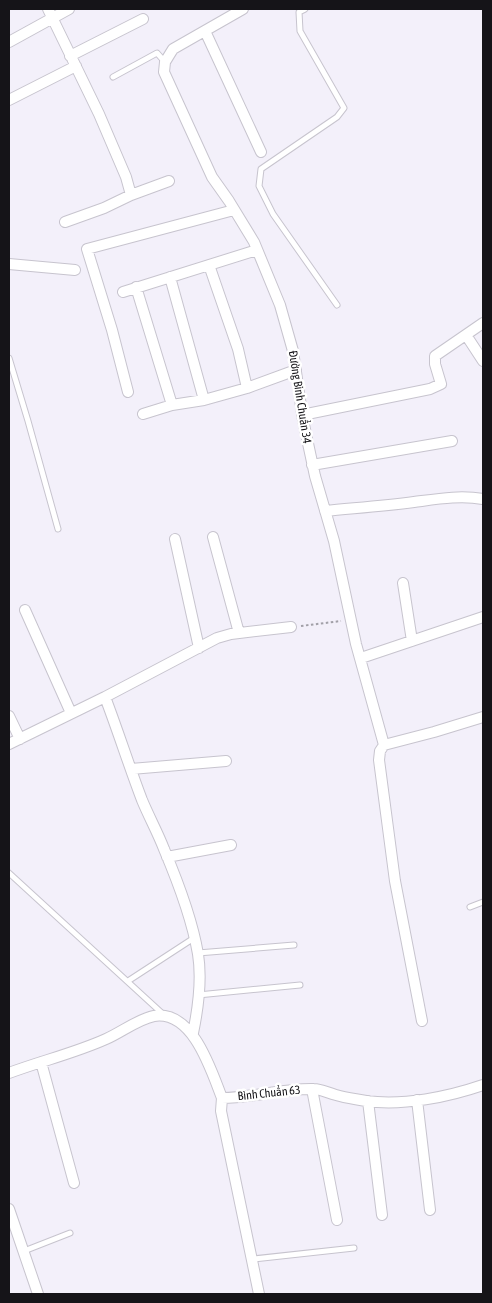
<svg xmlns="http://www.w3.org/2000/svg" width="492" height="1303" font-family="'Asap Condensed',sans-serif">
<rect width="100%" height="100%" fill="#f3f0fa"/>
<g fill="none" stroke-linecap="round" stroke-linejoin="round">
<!-- service casing -->
<g stroke="#c7c4ce" stroke-width="7">
<path id="service" d="M305,9L299,12L300,31L344,108L337,117L261,169L259,186L273,214L337,305
M113,77L157,53L165,62
M9,358L28,421L58,529
M9,873L164,1015
M470,907L483,902
M198,953L294,945
M128,981L194,938
M198,995L300,985
M24,1251L70,1233
M253,1259L354,1248"/>
</g>
<!-- minor casing -->
<g stroke="#c7c4ce" stroke-width="12">
<path id="minor" d="M48,9L99,114L126,177L131,195L104,208L65,222
M243,9L173,49L165,62L164,72L212,177L229,201L254,242L280,305L293,351L303,420L315,476L334,541L356,644L384,745L434,732L483,717
M205,31L261,152
M9,42L69,9
M70,56L143,19
M9,100L76,66
M131,195L169,181
M9,264L75,270
M209,265L238,349L247,388
M170,277L204,400
M136,287L172,405
M123,292L257,250
M466,335L483,361
M128,392L112,330L87,249L234,210
M143,414L172,405L204,400L247,388L296,370
M302,415L430,389L441,384L435,364V356L483,323
M312,465L452,441
M325,511C355,508 384,506 414,502C437,499 460,495 483,499
M213,537L239,633
M175,539L199,648
M403,583L412,641
M25,610L71,713
M361,658L483,617
M105,697C118,731 129,766 142,800C149,817 158,833 164,849C178,882 192,918 198,954C202,979 198,1009 193,1033
M9,716L20,739
M9,744L105,697L217,638L231,634L291,627
M384,745L380,751L379,760L395,881L422,1021
M131,769L226,761
M167,857L231,845
M41,1062L74,1183
M9,1073C41,1061 75,1053 106,1039C122,1032 138,1019 154,1016C193,1010 211,1070 222,1098
M312,1089L337,1220
M417,1100L430,1210
M368,1101L382,1215
M9,1209L38,1294
M259,1294L221,1111L222,1098C253,1098 283,1088 314,1089C321,1089 328,1093 336,1095C346,1098 356,1099 366,1101C404,1106 448,1097 483,1085"/>
</g>
<!-- path -->
<path stroke="#a2a0a8" stroke-width="2" stroke-dasharray="2.5 2.5" stroke-linecap="butt" d="M301,626L341,621"/>
<!-- service -->
<use href="#service" stroke="#fff" stroke-width="5"/>
<!-- minor -->
<use href="#minor" stroke="#fff" stroke-width="10"/>
</g>
<g text-anchor="middle" stroke-width="5" stroke-linejoin="round" paint-order="stroke">
<!-- street labels -->
<g font-size="12" fill="#151418" stroke="#fff">
<text transform="translate(300 397) rotate(81)" y="4">Đường Bình Chuẩn 34</text>
<text transform="translate(269 1093) rotate(-6)" y="4">Bình Chuẩn 63</text>
</g>
</g>
<!-- border -->
<rect width="492" height="1303" fill="none" stroke="#151418" stroke-width="20"/>
</svg>
